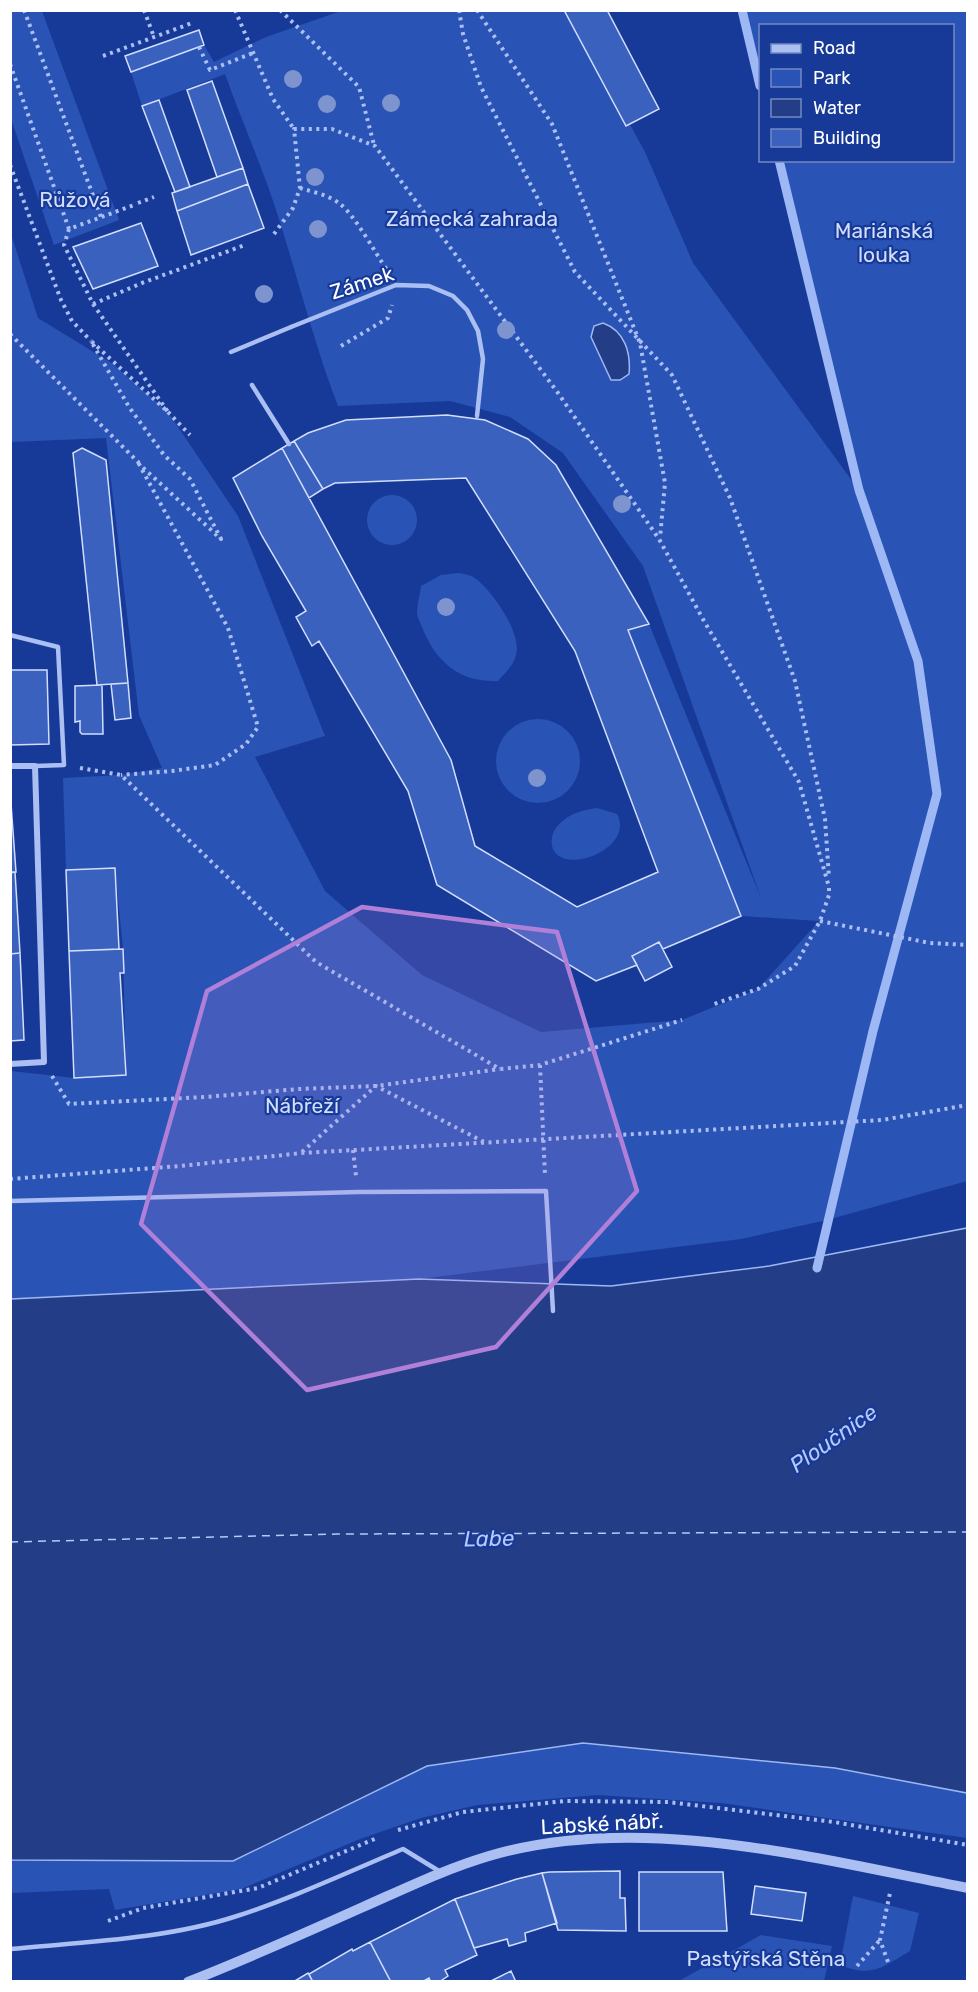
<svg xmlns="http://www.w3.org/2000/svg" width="978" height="1992" font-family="Rubik,sans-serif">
<rect width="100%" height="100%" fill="#173a99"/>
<!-- green -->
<path fill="#2a53b6" d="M10,11H42L119,220L54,245L11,119Z
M341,11H568L645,152L693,263L858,489L779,161L952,160V26H760V86L742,11H967V1181L827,1220L741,1239L419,1279L11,1299V1071L74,1078L126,1075L123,949L115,868L66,870L63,778L121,775L162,768L139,715L106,438L11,442L10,231L38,318L113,364L168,412L238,516L325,736L255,757L325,891L422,975L541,1032L682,1020L758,989L819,921L741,916L628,630L649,624L761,898L643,566L563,453L510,417L450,401L338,406C311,336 294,261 269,189C255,151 239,113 225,74L142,106L131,72L204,45L214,62L266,37Z
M367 520a25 25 0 1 1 50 0a25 25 0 1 1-50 0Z
M459,573C464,574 472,575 476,579C493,592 522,633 516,655C514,665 505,673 498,681C461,682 439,665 424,632C422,626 418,620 417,614C417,605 420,595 421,586L441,575Z
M496 761a42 42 0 1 1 84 0a42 42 0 1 1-84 0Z
M597,808L617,814C636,849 560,878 552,846C551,839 552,834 556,828C565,815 581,810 597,808Z
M583,1743L835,1768L967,1793V1838L721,1803L597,1795L477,1805L421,1818L360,1839L241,1889L115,1910L109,1889L11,1893L10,1860L233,1861L427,1766Z
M853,1896L919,1913L910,1951C883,1967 872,1978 840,1965Z
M761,1935L832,1946L824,1981H679Z"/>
<!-- water -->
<path fill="#233d86" stroke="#9db8f4" stroke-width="1.5" d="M603,323C625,331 631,353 629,374L620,380H611L591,337L594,326Z
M967,1228V1793L835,1768L583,1743L427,1766L233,1861L11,1860V1299L419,1279L611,1286L769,1266Z"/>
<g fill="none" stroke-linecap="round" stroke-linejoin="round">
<!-- stream -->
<path stroke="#9db8f4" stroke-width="9" d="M742,10L760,86
M779,160L859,490L918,661L937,794L873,1031L817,1268"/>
<!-- ferry -->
<path stroke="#b7caf8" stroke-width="1.5" stroke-dasharray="8 6" stroke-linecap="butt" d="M10,1542L338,1534L968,1532"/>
</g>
<!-- building -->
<path fill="#3b61be" stroke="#d2defc" stroke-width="1.5" d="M564,10H607L659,109L626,126Z
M199,30L204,45L131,72L125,56Z
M212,81L243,168L217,177L187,90Z
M159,100L190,187L175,192L142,106Z
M243,168L248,184L177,211L172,193Z
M248,184L264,228L191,255L177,211Z
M141,223L158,266L93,289L73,247Z
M447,415L485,420L528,439L556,465L649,624L628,630L741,916L663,949L659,942L632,956L637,965L596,981L437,885L408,791L319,641L312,646L296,617L306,611L262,536L233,478L282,448L451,760L475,846L577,907L658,872L575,651L466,478L335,483L323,489L294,441L308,433L346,420Z
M294,441L323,489L309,498L282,448Z
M82,448L106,460L128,683L97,685L73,453Z
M10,670H47L49,744L10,745Z
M128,683L131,718L115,720L111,684Z
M102,685L103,734H82L80,732V721L75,722V686Z
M10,790L16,872H10Z
M115,868L119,949L69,951L66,870Z
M15,872L20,953L10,954V873Z
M659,942L672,967L645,981L632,956Z
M123,949L124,973H120L126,1075L74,1078L69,951Z
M20,953L24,1040L10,1041V954Z
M620,1871V1898H625L626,1931L558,1930L542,1873L550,1872Z
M639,1872H723L727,1931H639Z
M542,1873L557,1923L525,1933L526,1941L509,1946L507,1939L474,1948L455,1899L517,1879Z
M755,1886L806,1893L802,1921L751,1914Z
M455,1899L477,1955L445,1970L448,1976L439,1982H431L429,1978L422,1982H391L370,1942Z
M370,1942L391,1982H313L309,1974L352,1949L353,1951Z
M511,1971L516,1982H489Z
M308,1973L313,1982H293Z"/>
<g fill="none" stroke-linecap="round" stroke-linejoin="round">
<!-- path -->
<path stroke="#abbff2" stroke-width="4" stroke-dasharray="3 4.5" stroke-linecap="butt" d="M24,10L101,217
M144,10L154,37
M235,10L273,99L294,129
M280,10L359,87L374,145
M459,10L463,34L481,87L575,272L672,375L730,498L795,681L825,819L829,878
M477,10L552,124L640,343L665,483L660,538
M199,47L210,70L253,53
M103,56L192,23
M10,64L69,229L134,205
M10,165L61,300L72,321L91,341
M300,188C313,192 329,195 340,204C354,214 376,254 387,270
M138,203L154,197
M69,229L64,245L93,304L168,412L91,341L129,407L164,455L190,479L221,539L139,464L228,628L258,727L246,744L215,765L172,771L121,775
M274,234L293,208L300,188L294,129H332L375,146L558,393L659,539L704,621L799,782L829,887V895L820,921L795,966L758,989L714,1004
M93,304L142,283L245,245
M10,334L139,463
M341,346L388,318L392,305
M168,412L190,435
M80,768L121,775L316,962L500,1069L540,1065L682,1020
M820,921L930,943L968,945
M540,1065L545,1175
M52,1076L69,1104L205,1097L299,1089L376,1086L500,1069
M353,1150L356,1176
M302,1152L376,1086L484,1142
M10,1179L180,1166L302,1153L882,1120L968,1105
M398,1830L463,1812L565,1801L668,1802L834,1822L968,1845
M108,1921L143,1908L258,1888L377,1838
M888,1962L880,1940L890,1893
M857,1966L880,1940"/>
<!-- service -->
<path stroke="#abbff2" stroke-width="4.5" d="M231,352L291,327
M252,385L289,444
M10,635L58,647L64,765L35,766
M10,1201L358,1192L546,1191L553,1311
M10,1949C84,1942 167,1939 237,1916C293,1898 348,1872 403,1849L439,1871"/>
<!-- minor -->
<path stroke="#abbff2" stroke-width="6" d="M10,766H35L44,1062L10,1064"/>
<!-- tertiary -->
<path stroke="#abbff2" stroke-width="10" d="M188,1982C247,1959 305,1933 363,1907C404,1889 445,1869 489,1856C640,1811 816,1859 968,1888"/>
<!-- service-bridge -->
<path stroke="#abbff2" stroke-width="4.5" d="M291,327L396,285L429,286L453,296L467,310L478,331L483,359L477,416"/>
</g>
<!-- trees -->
<g fill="#7e94cf">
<circle cx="293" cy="79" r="9"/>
<circle cx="391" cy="103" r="9"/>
<circle cx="327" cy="104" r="9"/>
<circle cx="315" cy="177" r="9"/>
<circle cx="318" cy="229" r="9"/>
<circle cx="264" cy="294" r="9"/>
<circle cx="506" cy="330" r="9"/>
<circle cx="622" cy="504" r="9"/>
<circle cx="446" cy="607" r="9"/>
<circle cx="537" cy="778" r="9"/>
</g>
<!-- marked area -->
<path fill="#b080d9" fill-opacity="0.2" stroke="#b080d9" stroke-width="4.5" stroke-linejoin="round" d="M362,907L557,932L637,1191L496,1347L307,1390L141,1224L207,991Z"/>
<g text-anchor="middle" stroke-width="4.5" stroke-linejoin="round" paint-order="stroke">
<!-- park labels -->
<g font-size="21" fill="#d2defc" stroke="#173a99">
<text x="75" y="207">Růžová</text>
<text x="472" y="226">Zámecká zahrada</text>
<text x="884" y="238">Mariánská<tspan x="884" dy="24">louka</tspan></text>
<text x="302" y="1113">Nábřeží</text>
<text x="766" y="1966">Pastýřská Stěna</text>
</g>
<!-- street labels -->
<g font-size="21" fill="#fff" stroke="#173a99">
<text transform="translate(362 283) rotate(-18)" y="7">Zámek</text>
<text transform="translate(602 1824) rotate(-3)" y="7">Labské nábř.</text>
</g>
<!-- water labels -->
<g font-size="22" font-style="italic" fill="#b7caf8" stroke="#173a99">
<text transform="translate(833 1438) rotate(-35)" y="8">Ploučnice</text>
<text transform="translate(489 1538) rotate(-1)" y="8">Labe</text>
</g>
</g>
<!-- border -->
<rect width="978" height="1992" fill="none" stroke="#ffffff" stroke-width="24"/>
<!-- legend -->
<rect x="759" y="24" width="195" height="138" fill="#173a99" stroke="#7489c2" stroke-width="1.5"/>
<rect x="771" y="44" width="30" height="9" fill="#abbff2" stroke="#7489c2" stroke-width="1.5"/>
<text x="813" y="54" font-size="18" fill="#ffffff">Road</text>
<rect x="771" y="69" width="30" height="18" fill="#2a53b6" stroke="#7489c2" stroke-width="1.5"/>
<text x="813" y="84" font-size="18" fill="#ffffff">Park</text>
<rect x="771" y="99" width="30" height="18" fill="#233d86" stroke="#7489c2" stroke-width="1.5"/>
<text x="813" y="114" font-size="18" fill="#ffffff">Water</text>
<rect x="771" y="129" width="30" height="18" fill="#3b61be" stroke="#7489c2" stroke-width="1.5"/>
<text x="813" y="144" font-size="18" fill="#ffffff">Building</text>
</svg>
